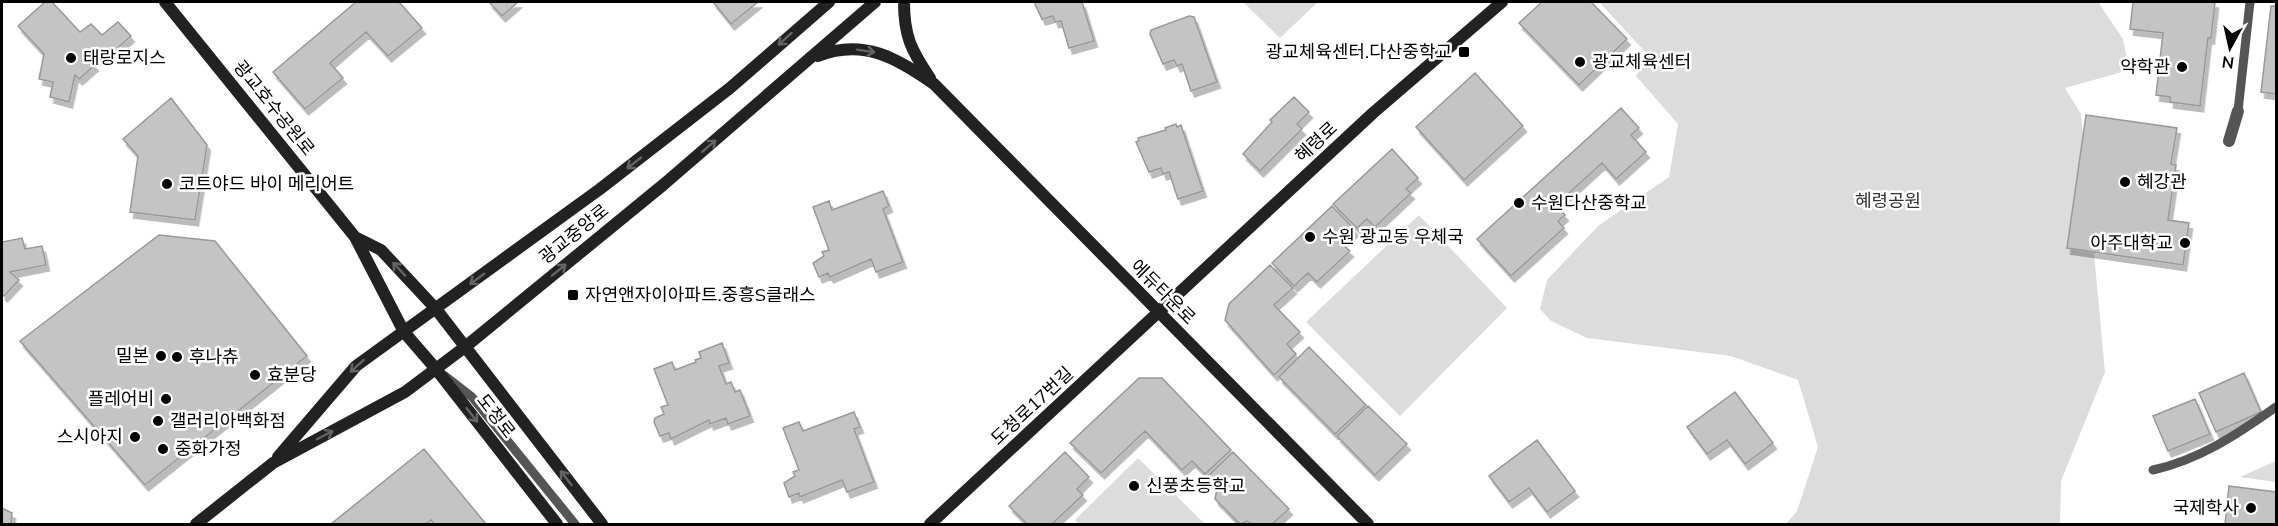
<svg xmlns="http://www.w3.org/2000/svg" width="2278" height="526" font-family="Mulish,'Noto Sans KR',sans-serif">
<defs>
<filter id="shadow"><feDropShadow dx="3.5" dy="6" stdDeviation="0" flood-color="#0004"/></filter>
</defs>
<rect width="100%" height="100%" fill="#fff"/>
<!-- green -->
<path fill="#dcdcdc" d="M1243,2H1318L1280,38Z
M1599,2H2098L2123,39L2129,70L2065,88L2081,114L2105,372L2061,481L2060,524H1786L1797,511L1818,447L1798,380L1731,356L1587,338L1551,321L1540,309L1547,280L1598,226L1669,177L1678,124L1636,76L1649,56Z
M1419,215L1507,308L1400,416L1306,322Z
M1138,458L1205,524H1079L1075,520Z
M2276,461V482L2240,477Z"/>
<!-- building -->
<path fill="#c4c4c4" stroke="#999" stroke-width="1.5" filter="url(#shadow)" d="M45,2H52L80,32L91,24L102,35L118,22L131,36L105,59L101,54L92,62L95,65L79,79L75,75L69,102L50,97L53,82L39,79L44,54L18,26Z
M356,2H399L422,28L388,56L366,32L330,63L343,78L305,109L273,72Z
M489,2H518L502,16Z
M713,2H758L731,24Z
M1034,2H1082L1094,41L1069,48L1061,21L1055,22L1053,16L1042,19Z
M1542,2H1591L1627,39L1579,85L1519,23Z
M2133,2H2215L2211,38H2208L2200,106L2170,102V97L2156,95L2163,33L2130,29Z
M2271,6H2276V94L2261,92Z
M1189,16L1194,17L1217,82L1191,91L1182,64L1177,66L1174,60L1163,64L1150,34L1151,30Z
M1475,73L1523,126L1464,180L1416,127Z
M1294,97L1309,112L1297,124L1302,129L1260,171L1243,154L1272,122L1270,120Z
M171,98L207,145L195,220L130,212L138,156L123,139Z
M1621,108L1639,128L1631,135L1646,152L1616,179L1602,163L1556,205L1565,215L1558,221L1564,228L1511,276L1477,239Z
M2086,115L2177,128L2171,164L2176,165L2168,220L2189,223L2183,265L2067,248Z
M1176,124L1177,127L1181,125L1203,191L1178,199L1169,172L1163,174L1161,168L1149,172L1136,142L1139,141L1138,138L1166,130L1165,128Z
M1392,149L1418,178L1406,189L1411,193L1375,227L1367,219L1357,228L1333,204Z
M883,191L889,206L883,209L903,262L876,272L871,259L830,277L828,273L819,277L813,263L824,256L822,252L829,250L813,207L829,201L832,210Z
M1332,206L1355,230L1341,243L1350,251L1317,282L1308,273L1294,286L1272,263Z
M159,235L215,241L307,356L145,485L20,341Z
M22,238L25,249L42,246L46,265L10,272L19,280L4,296L2,294V242Z
M1270,265L1293,288L1274,305L1300,332L1287,344L1296,354L1274,375L1225,320L1229,304Z
M722,343L729,363L719,366L726,384L731,382L735,392L740,390L750,416L728,424L726,418L710,424L709,420L671,439L669,433L660,436L654,422L655,418L664,414L661,407L668,405L654,369L672,362L675,370L696,362L695,360L701,358L699,352Z
M1309,347L1366,405L1335,434L1279,377Z
M2244,373L2261,412L2216,432L2199,393Z
M1139,378H1162L1231,450L1205,474L1192,461L1182,470L1145,431L1101,473L1070,443Z
M1735,392L1773,443L1745,464L1727,440L1707,454L1687,427Z
M2195,399L2210,434L2168,451L2153,416Z
M1368,406L1407,444L1375,475L1337,436Z
M854,412L860,427L854,429L874,482L847,492L842,480L800,497L799,493L789,497L784,483L795,476L793,472L799,470L783,428L799,422L803,431Z
M1537,440L1575,491L1547,512L1529,488L1509,502L1489,476Z
M424,449L486,524H434L431,520L425,524H331Z
M1065,452L1089,477L1077,489L1083,495L1052,524H1027L1009,506Z
M1233,452L1289,509L1272,524H1251L1247,521L1240,524L1215,499L1217,489L1206,478Z
M2229,486L2276,492V524H2225Z
M2,508L12,513L11,524H2Z"/>
<g fill="none" stroke-linecap="round" stroke-linejoin="round">
<!-- lane -->
<path stroke="#555" stroke-width="9" d="M2238,111L2250,2
M445,376L472,397L575,524
M2153,470C2199,460 2238,434 2276,407"/>
<!-- street -->
<path stroke="#555" stroke-width="12" d="M2229,141L2238,111"/>
<!-- secondary -->
<path stroke="#222" stroke-width="12" d="M165,2L355,237L404,332L436,369L557,524
M904,2C904,36 911,50 930,78
M818,56C863,38 897,58 934,84L1368,524
M355,237L381,250L436,309L602,524
M278,457L356,366L600,189L730,88L829,2
M196,524L273,463L405,392L465,347L663,185L875,2
M930,524L1373,113L1502,2"/>
</g>
<!-- one-way arrows -->
<defs><path id="oneway-shaft" d="M-6 0H5M1.5-3L5.5 0L1.5 3" fill="none" stroke-width="1.6" stroke-linecap="round" stroke-linejoin="round" transform="scale(1.5)"/></defs>
<g stroke="#646464">
<use href="#oneway-shaft" transform="translate(785 39) rotate(138)"/>
<use href="#oneway-shaft" transform="translate(866 51) rotate(9)"/>
<use href="#oneway-shaft" transform="translate(709 146) rotate(-41)"/>
<use href="#oneway-shaft" transform="translate(634 163) rotate(142)"/>
<use href="#oneway-shaft" transform="translate(399 269) rotate(-133)"/>
<use href="#oneway-shaft" transform="translate(559 270) rotate(-39)"/>
<use href="#oneway-shaft" transform="translate(477 279) rotate(144)"/>
<use href="#oneway-shaft" transform="translate(357 366) rotate(138)"/>
<use href="#oneway-shaft" transform="translate(472 415) rotate(52)"/>
<use href="#oneway-shaft" transform="translate(325 435) rotate(-28)"/>
<use href="#oneway-shaft" transform="translate(566 478) rotate(-128)"/>
</g>
<!-- markers -->
<g fill="#000" stroke="#fff" stroke-width="2">
<rect x="1458" y="46" width="12" height="12" rx="3"/>
<circle cx="71" cy="58" r="6"/>
<circle cx="1580" cy="62" r="6"/>
<circle cx="2182" cy="67" r="6"/>
<circle cx="2125" cy="182" r="6"/>
<circle cx="167" cy="184" r="6"/>
<circle cx="1519" cy="203" r="6"/>
<circle cx="1310" cy="237" r="6"/>
<circle cx="2185" cy="243" r="6"/>
<rect x="567" y="289" width="12" height="12" rx="3"/>
<circle cx="161" cy="356" r="6"/>
<circle cx="177" cy="357" r="6"/>
<circle cx="255" cy="375" r="6"/>
<circle cx="166" cy="399" r="6"/>
<circle cx="158" cy="421" r="6"/>
<circle cx="135" cy="437" r="6"/>
<circle cx="163" cy="449" r="6"/>
<circle cx="1134" cy="486" r="6"/>
<circle cx="2251" cy="508" r="6"/>
</g>
<g text-anchor="middle" stroke-width="5" stroke-linejoin="round" paint-order="stroke">
<!-- poi labels -->
<g font-size="18" fill="#000" stroke="#fff" text-anchor="start">
<text x="1452" y="58" text-anchor="end">광교체육센터.다산중학교</text>
<text x="83" y="64">태랑로지스</text>
<text x="1592" y="68">광교체육센터</text>
<text x="2170" y="73" text-anchor="end">약학관</text>
<text x="2137" y="188">혜강관</text>
<text x="179" y="190">코트야드 바이 메리어트</text>
<text x="1531" y="209">수원다산중학교</text>
<text x="1322" y="243">수원 광교동 우체국</text>
<text x="2173" y="249" text-anchor="end">아주대학교</text>
<text x="585" y="301">자연앤자이아파트.중흥S클래스</text>
<text x="149" y="362" text-anchor="end">밀본</text>
<text x="189" y="363">후나츄</text>
<text x="267" y="381">효분당</text>
<text x="154" y="405" text-anchor="end">플레어비</text>
<text x="170" y="427">갤러리아백화점</text>
<text x="123" y="443" text-anchor="end">스시아지</text>
<text x="175" y="455">중화가정</text>
<text x="1146" y="492">신풍초등학교</text>
<text x="2239" y="514" text-anchor="end">국제학사</text>
</g>
<!-- street labels -->
<g font-size="18" fill="#000" stroke="#fff">
<text transform="translate(274 108) rotate(51)" y="6">광교호수공원로</text>
<text transform="translate(1316 142) rotate(-43)" y="6">혜령로</text>
<text transform="translate(574 234) rotate(-39)" y="6">광교중앙로</text>
<text transform="translate(1163 292) rotate(45)" y="6">에듀타운로</text>
<text transform="translate(1032 406) rotate(-43)" y="6">도청로17번길</text>
<text transform="translate(496 416) rotate(52)" y="6">도청로</text>
</g>
<!-- park labels -->
<g font-size="18" fill="#333" stroke="#fff">
<text x="1888" y="207">혜령공원</text>
</g>
</g>
<!-- border -->
<rect width="2278" height="526" fill="none" stroke="#000000" stroke-width="6"/>
<!-- north arrow -->
<g transform="translate(2230 48) rotate(188)" stroke="#ffffff" stroke-width="4.5" paint-order="stroke">
<path d="M0-4.5L10 22L0 15L-10 22Z" fill="#000000"/>
<text y="-9" font-size="16" font-weight="bold" text-anchor="middle" fill="#000000">N</text>
</g>
</svg>
